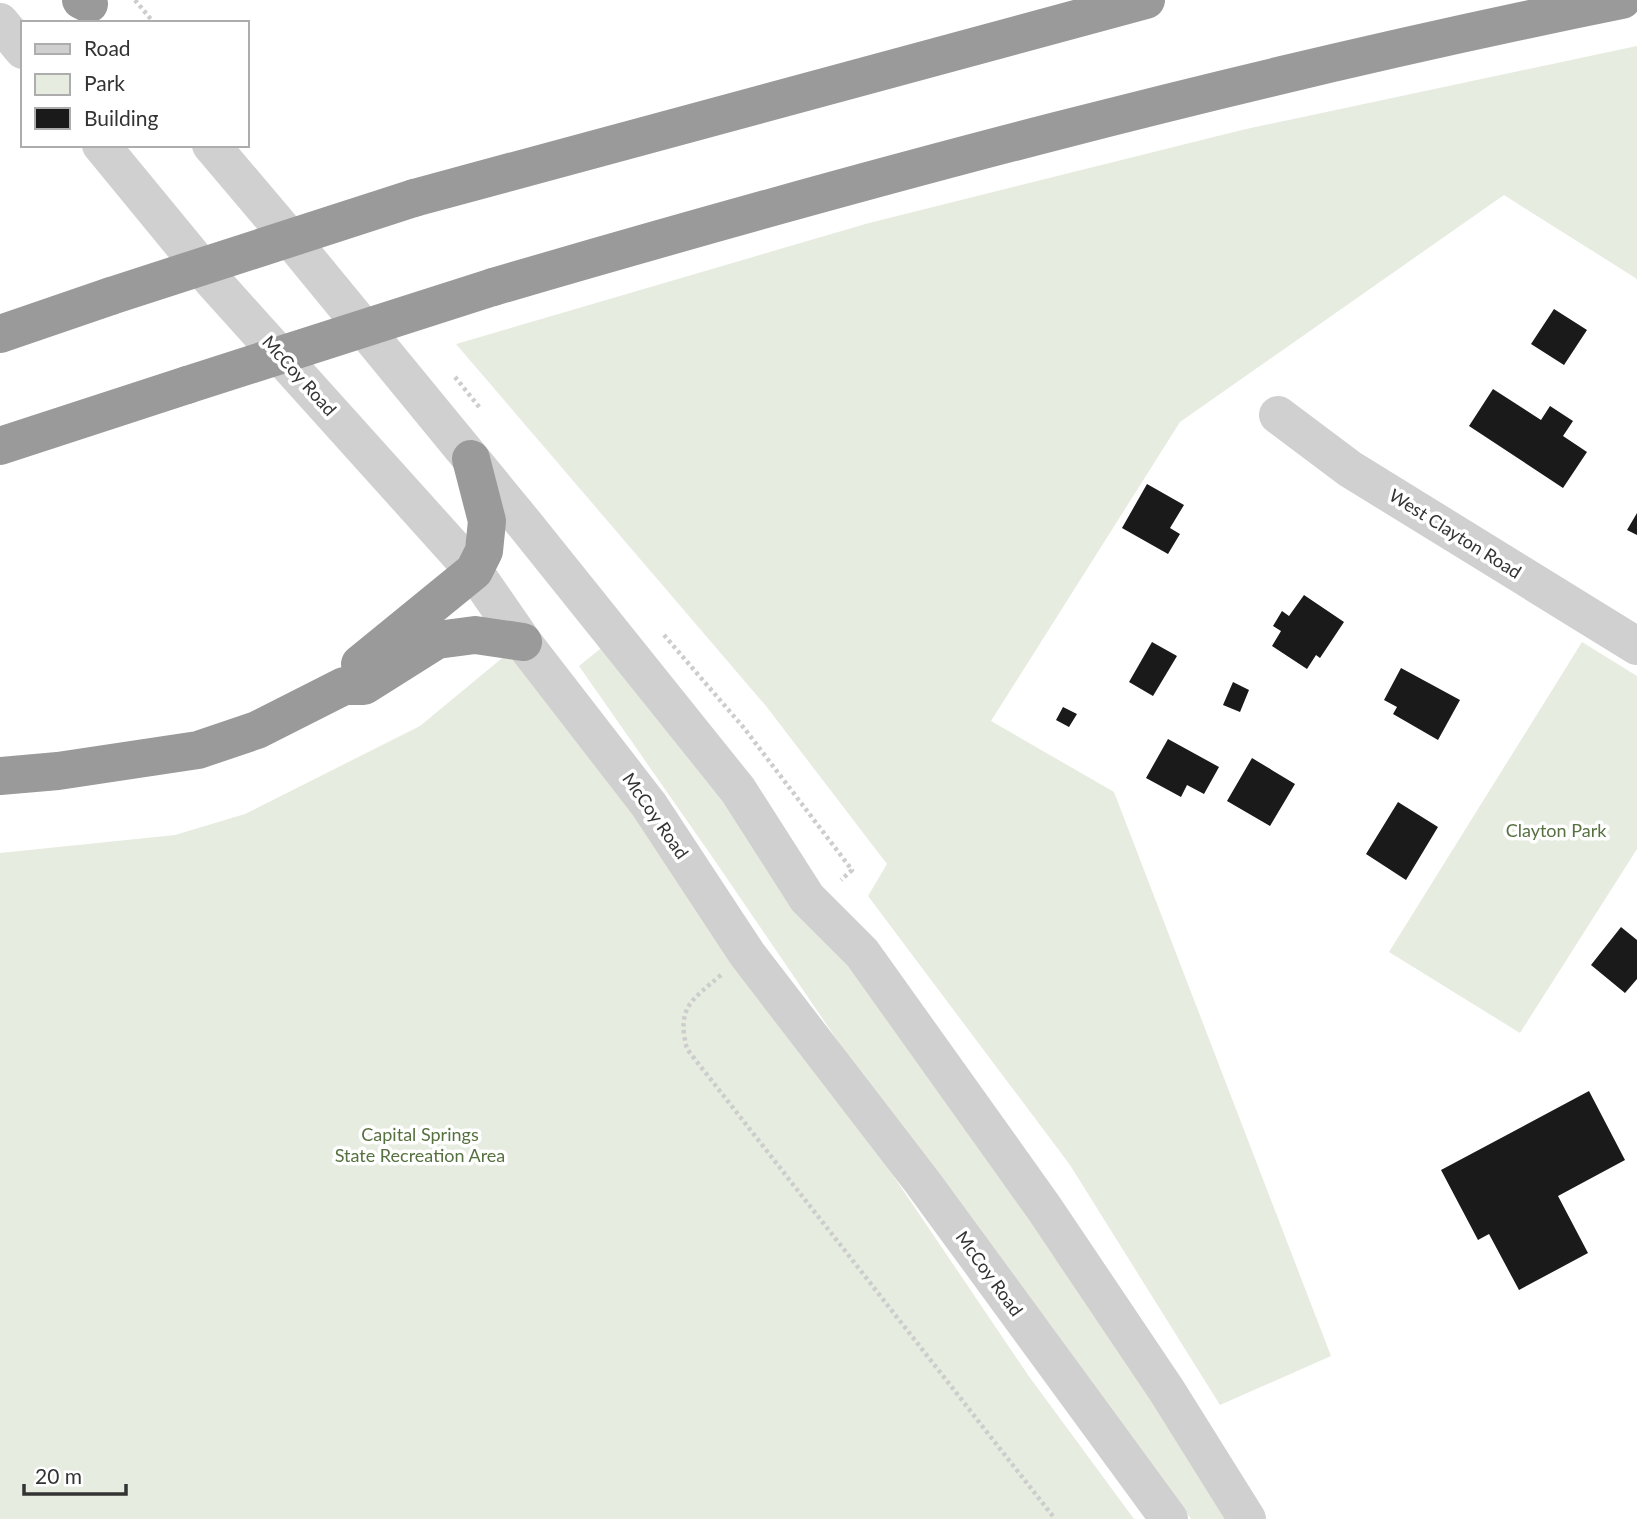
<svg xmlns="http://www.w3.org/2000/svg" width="1637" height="1519" font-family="Lato,sans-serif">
<rect width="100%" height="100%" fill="#fff"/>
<!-- green -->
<path fill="#e6ecdf" d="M1637,46V279L1504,195L1180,422L991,721L1114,792L1331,1356L1220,1405L1070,1165L868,896L887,864L766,706L456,344L869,223L1246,129Z
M615,637L1247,1519H1191L1049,1323L904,1138L713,858L579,666Z
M1582,642L1637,676V849L1520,1033L1389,952Z
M507,654L525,663L884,1162L1028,1375L1134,1519H0V853L175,835L245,814L420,726Z"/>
<!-- building -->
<path fill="#1a1a1a" d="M1554,309L1587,330L1564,365L1531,344Z
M1493,389L1541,420L1550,406L1573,421L1563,436L1587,452L1563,488L1469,426Z
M1147,484L1184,505L1170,528L1180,534L1168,554L1122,528Z
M1637,513V535L1627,530Z
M1304,595L1344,622L1320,658L1316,655L1307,669L1272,646L1281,631L1273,626L1282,611L1289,616Z
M1152,642L1177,656L1153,696L1129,682Z
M1401,668L1460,700L1438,740L1393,714L1397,707L1384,700Z
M1233,682L1249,690L1240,712L1223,705Z
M1063,707L1077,714L1069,727L1056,720Z
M1168,739L1219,767L1204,794L1187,785L1181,797L1146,778Z
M1252,758L1295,784L1270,826L1227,801Z
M1398,802L1438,827L1406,880L1366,854Z
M1621,927L1637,940V979L1625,993L1591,965Z
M1589,1091L1625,1160L1558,1196L1588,1253L1519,1290L1489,1234L1478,1240L1441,1170Z"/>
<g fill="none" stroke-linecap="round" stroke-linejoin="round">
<!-- path -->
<path stroke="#cdcdcd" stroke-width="4.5" stroke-dasharray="3.5 3.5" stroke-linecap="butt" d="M135,0L154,23
M455,377L480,408
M664,635L744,728L852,870L841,880
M721,975C692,1000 676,1007 687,1049L1055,1519"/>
<!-- minor -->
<path stroke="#d0d0d0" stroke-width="38" d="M0,22L23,50
M101,145L212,280L474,571L523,642L649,805L747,954L923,1183L1169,1519
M211,145L289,237L527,527L738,790L807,898L862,953L1044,1208L1167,1391L1247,1519
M1278,415L1350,469L1637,646"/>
<!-- highway -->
<path stroke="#9a9a9a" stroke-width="38" d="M81,0L89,4
M414,198L1146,0
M493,287C866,178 1241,77 1622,0
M0,334L111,296
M0,446L187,385
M360,664L474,571L484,551L487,521L471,459
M0,776L58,771L198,750L257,730L344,686H364L437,640L475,635L523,642"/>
<!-- highway-bridge -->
<path stroke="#9a9a9a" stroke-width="38" d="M111,296L414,198
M187,385L493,287"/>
</g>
<g text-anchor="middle" stroke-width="7" stroke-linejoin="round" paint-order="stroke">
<!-- street labels -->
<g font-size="18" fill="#333" stroke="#fff">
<text transform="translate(299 376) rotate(48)" y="6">McCoy Road</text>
<text transform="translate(1455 534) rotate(32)" y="6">West Clayton Road</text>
<text transform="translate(655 816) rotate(55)" y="6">McCoy Road</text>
<text transform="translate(989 1274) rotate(54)" y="6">McCoy Road</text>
</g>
<!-- park labels -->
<g font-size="18" fill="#56703f" stroke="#fff">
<text x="1556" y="837">Clayton Park</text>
<text x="420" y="1141">Capital Springs<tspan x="420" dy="21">State Recreation Area</tspan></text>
</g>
</g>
<!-- legend -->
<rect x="21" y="21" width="228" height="126" fill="#ffffff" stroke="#adadad" stroke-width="2"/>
<rect x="35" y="44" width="35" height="10" fill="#d0d0d0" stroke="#adadad" stroke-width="2"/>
<text x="84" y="56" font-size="21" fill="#333333">Road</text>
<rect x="35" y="74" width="35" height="21" fill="#e6ecdf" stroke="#adadad" stroke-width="2"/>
<text x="84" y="91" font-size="21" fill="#333333">Park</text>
<rect x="35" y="108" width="35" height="21" fill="#1a1a1a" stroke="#adadad" stroke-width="2"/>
<text x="84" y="126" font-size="21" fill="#333333">Building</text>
<!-- scale -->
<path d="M24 1484v10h102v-10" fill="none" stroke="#333333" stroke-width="3.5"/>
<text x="35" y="1484" font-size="21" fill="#333333" stroke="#ffffff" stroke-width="5" paint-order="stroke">20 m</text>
</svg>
